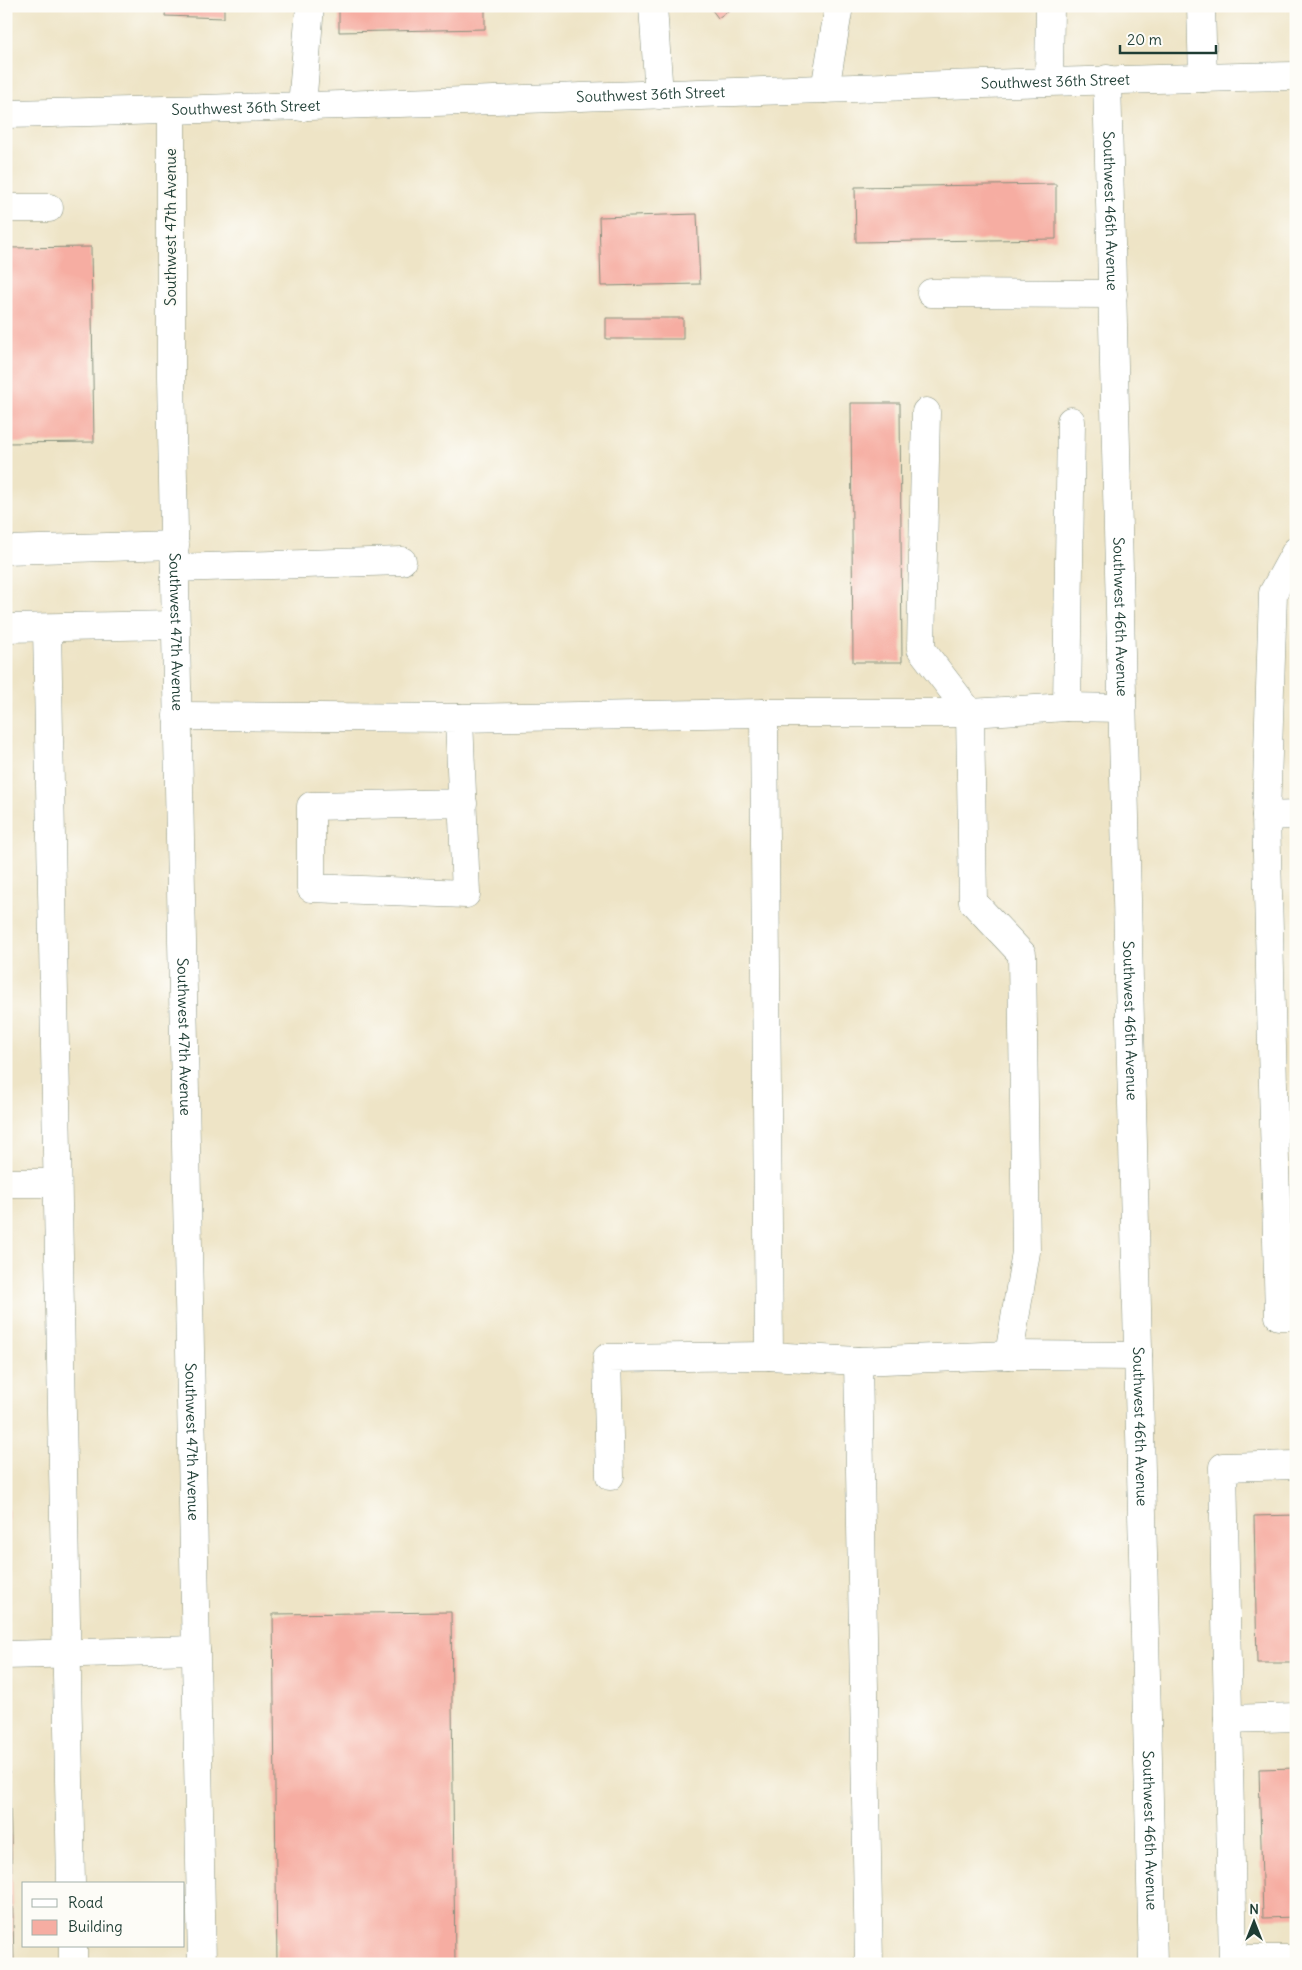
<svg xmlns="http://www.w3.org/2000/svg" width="1302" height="1970" font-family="Delius,sans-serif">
<rect width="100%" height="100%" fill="#fdfcf7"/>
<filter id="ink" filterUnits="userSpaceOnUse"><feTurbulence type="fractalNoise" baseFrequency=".02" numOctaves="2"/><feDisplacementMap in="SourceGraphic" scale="10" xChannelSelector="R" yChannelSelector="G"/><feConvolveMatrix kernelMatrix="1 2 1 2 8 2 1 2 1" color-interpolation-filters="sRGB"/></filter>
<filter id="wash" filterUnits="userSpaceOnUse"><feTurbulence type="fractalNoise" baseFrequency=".0096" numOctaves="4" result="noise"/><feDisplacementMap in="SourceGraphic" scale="20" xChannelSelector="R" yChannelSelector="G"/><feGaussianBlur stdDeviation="1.12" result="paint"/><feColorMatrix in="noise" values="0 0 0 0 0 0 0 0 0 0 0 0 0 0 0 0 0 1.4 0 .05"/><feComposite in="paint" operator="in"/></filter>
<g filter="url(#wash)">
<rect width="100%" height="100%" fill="#eee4c6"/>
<g id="blocks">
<!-- building -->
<path fill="#f6ada2" d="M166,6H224V18L165,16Z
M339,6H485V29L339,32Z
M709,6H735L718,18Z
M1056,184V239L856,242L855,187Z
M697,214L700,284L601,286L599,217Z
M91,247L94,442L6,443V248Z
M606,318H683V339H606Z
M851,403H900L902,662H853Z
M6,1508H8L9,1602H6Z
M1296,1515V1663H1257L1254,1516Z
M451,1612L455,1964H277L273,1614Z
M6,1712H8L14,1964H6Z
M1296,1768V1917L1263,1918L1259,1769Z"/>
</g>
</g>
<g filter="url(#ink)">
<use href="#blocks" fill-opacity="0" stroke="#86907d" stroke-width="1"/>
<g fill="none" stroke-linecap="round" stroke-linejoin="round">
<!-- minor casing -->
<g stroke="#86907d" stroke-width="29">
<g id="minor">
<path d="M653,6L659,95"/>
<path d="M1201,6L1203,78"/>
<path id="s1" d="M1107,79L1153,1964"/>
<path d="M1049,81L1050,6"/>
<path d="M825,89L839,6"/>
<path d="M302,107L310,6"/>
<path id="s2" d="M171,111V378L202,1964"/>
<path id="s3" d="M6,114C436,105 866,84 1296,76"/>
<path d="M6,208H49"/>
<path d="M931,293L1113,294"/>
<path d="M6,550L175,545"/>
<path d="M1296,551L1273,593L1266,816L1279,1316H1296"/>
<path d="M175,568L402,561"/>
<path d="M6,628L176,625"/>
<path d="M47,628L71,1884"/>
<path d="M1067,707L1122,708"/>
<path d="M764,713L769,1356L858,1361L1009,1355L1026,1252L1022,954L973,902L970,713L921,649L926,412"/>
<path d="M177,716L459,718L466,894L311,888V806L463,803"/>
<path d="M459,718L764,713H970L1067,707L1071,421"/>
<path d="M1266,816L1296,815"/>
<path d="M6,1183H57"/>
<path d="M1009,1355L1138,1356"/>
<path d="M858,1361L869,1964"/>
<path d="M610,1476L607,1358L769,1356"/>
<path d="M6,1655L196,1650"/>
<path d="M1228,1719L1296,1717"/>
<path d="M73,1946V1964"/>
<path d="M1233,1959H1296"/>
<path d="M1233,1964L1223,1467L1296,1465"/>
</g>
</g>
<!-- minor -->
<use href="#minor" stroke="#fff" stroke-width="28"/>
</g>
</g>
<g text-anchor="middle" stroke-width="4" stroke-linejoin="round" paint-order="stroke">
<!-- street labels -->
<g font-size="15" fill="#1f3d34" stroke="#fdfcf7">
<text dy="5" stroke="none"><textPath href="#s3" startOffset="1050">Southwest 36th Street</textPath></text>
<text dy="5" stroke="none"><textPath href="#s3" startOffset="645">Southwest 36th Street</textPath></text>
<text dy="5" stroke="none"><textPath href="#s3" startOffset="240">Southwest 36th Street</textPath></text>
<text dy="5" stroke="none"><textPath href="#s1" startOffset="132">Southwest 46th Avenue</textPath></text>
<text transform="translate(171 227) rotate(-90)" y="5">Southwest 47th Avenue</text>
<text dy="5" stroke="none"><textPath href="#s1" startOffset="538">Southwest 46th Avenue</textPath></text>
<text dy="5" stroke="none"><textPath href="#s2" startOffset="521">Southwest 47th Avenue</textPath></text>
<text dy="5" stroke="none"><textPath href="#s1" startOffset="942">Southwest 46th Avenue</textPath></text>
<text dy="5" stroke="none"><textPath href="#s2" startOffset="926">Southwest 47th Avenue</textPath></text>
<text dy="5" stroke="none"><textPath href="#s1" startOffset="1348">Southwest 46th Avenue</textPath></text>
<text dy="5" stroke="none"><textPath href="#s2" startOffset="1331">Southwest 47th Avenue</textPath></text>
<text dy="5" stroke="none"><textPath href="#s1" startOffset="1752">Southwest 46th Avenue</textPath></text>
</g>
</g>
<!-- margin -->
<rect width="1302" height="1970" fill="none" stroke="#fdfcf7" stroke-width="25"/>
<!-- legend -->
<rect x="22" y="1882" width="162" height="65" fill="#fdfcf7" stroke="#a4b0a9"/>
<rect x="32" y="1899" width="25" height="8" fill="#ffffff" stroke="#a4b0a9"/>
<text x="68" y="1908" font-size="15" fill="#1f3d34">Road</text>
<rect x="32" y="1920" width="25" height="15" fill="#f6ada2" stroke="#a4b0a9"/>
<text x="68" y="1932" font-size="15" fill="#1f3d34">Building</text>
<!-- north arrow -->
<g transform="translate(1254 1922)" stroke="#fdfcf7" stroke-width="4" paint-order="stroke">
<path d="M0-4L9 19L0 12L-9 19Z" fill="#1f3d34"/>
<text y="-8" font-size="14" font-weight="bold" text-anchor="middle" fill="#1f3d34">N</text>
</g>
<!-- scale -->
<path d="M1120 45v8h96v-8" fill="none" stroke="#1f3d34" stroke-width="2.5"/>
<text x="1127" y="45" font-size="15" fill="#1f3d34" stroke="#fdfcf7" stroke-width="4" paint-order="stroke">20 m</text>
</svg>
